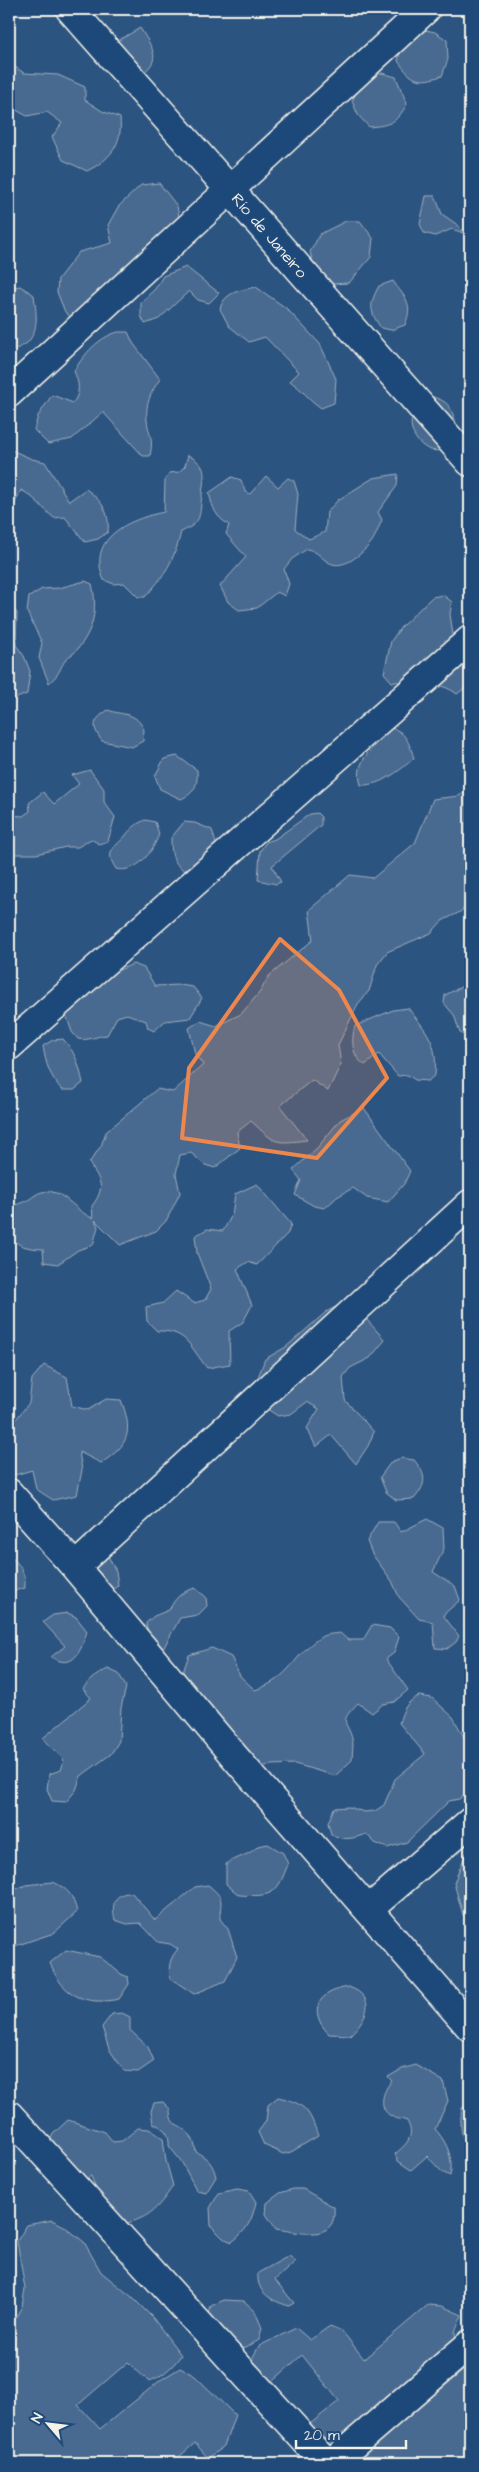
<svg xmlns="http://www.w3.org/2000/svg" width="479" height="2472" font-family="'Architects Daughter',sans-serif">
<rect width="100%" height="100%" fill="#2c5481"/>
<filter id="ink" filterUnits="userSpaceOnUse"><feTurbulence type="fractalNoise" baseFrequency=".02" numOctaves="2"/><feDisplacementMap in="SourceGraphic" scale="10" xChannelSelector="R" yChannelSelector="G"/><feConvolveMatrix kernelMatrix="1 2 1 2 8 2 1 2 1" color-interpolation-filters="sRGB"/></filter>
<g filter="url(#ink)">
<!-- green -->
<path fill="#496b90" stroke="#9eaebc" d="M140,28C158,56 161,61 133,81L114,43Z
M421,29L435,32L447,40L448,59L442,76C418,83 413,82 398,61L402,44Z
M9,63L24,73L58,75L85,87V100L102,111L120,118C123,144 110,160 87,171L63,160L52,137L62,123L47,112L27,116L9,106Z
M382,73L396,77L407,104C396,123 391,125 369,127L358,115L352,101C359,87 367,78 382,73Z
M159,183L177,206L184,242L108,321L87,332L65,312L57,292L58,279L79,252L112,243L108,225L118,207L141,185Z
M426,196H435L442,214L459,226L463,233L452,229L435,236L424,233L420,224Z
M346,221H360L373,238L371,257L349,283L331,284L317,275L310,252L320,234Z
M186,267L219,293L209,303L198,300L189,291L159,319L145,324L141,316V302L155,289L163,276Z
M393,281C405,298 414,303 405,325L391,330L381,328C369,311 369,304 379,286Z
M20,286L34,295C36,311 40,330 27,343C23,347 14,349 9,352V288Z
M256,287L286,308L320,344L336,379L334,403L321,408C309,400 302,389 290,381L299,372L265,337L249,342L229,326L220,309C224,292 241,290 256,287Z
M118,332H128L133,343L160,379C151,392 145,404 147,420C149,438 154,435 150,456H143L103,412L72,439L48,444L34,430L38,416L52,395L73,403C81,392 79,383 74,371C84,354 99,337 118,332Z
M429,396C453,401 453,412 457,433C452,439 449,447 441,450C425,455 407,434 412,418C415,411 424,403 429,396Z
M9,449L32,459L45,462L69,501L86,489C102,501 110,512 108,532L98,539L85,542L65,517L54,518C42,508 35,497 21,490L9,516Z
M188,455C209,467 204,473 202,495C199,516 203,522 181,532C175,559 164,577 145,597H138L124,583L114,584L104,580C86,538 129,519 164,512L165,481L169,473L179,472L185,466Z
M398,474L397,486L378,512L382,520C378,528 376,537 370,544C362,554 343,570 330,563C320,558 318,551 307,549L292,559L284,569L289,584L285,596L277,592L257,608L239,610L228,602L220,586L246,557L226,534L229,525C215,516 213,509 209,493L232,477L241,480L245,491L250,494L266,476L278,487L288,478L294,481L298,494L295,529L309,539L325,532L327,512L338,500L373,478Z
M85,581L92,584C98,609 94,630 76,651C74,654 70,655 67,658C59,668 62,672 49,683L39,658L42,643L27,612L29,597L42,589L59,588Z
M13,594L12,607L17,613L16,645L24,656L30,671L27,694L9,701V598Z
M443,595L452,602L450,614L453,635L462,640H470V684L457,694C441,681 412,681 392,682L384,673L391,641L401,627L432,597Z
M108,710C123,716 136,711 144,730L143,741L132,747L102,741C91,726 93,720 108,710Z
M390,728C406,730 410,746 414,758C400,771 380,786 361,785C353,759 376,747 390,728Z
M177,756L197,770C198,785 195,793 181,799L160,789L155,776L164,759Z
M90,770L104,789V802L115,817L108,841L99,844L91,839L78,847H66L36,854H9V815L23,816L30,811L29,803L43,792L54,804L79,784L72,775Z
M470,787V903L460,912L442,921L431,933L387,952L377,965L369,991L358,1004L338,1045L341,1064L328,1091L312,1080L280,1106L307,1140C274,1144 276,1144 251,1121L237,1132L240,1148L215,1168L205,1165L191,1153L180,1155L176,1174L180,1193L166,1221L156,1231L120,1245L95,1220L98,1227L93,1245L78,1250L58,1264L44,1262L43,1249C11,1248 6,1237 9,1207C15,1205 22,1203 28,1200C33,1197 37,1193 42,1192C63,1187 75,1212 93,1218L92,1206C106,1187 101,1181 89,1163L101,1146L106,1132L157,1089L173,1092L203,1065L195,1054L189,1028L200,1021L216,1026L241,1014L260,992L269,976L313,940L309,910L350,875L373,878L415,843L433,799L459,796Z
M317,813L321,817V825L272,866L281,882L276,884L258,880L260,851L266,842L275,839L310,814Z
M145,820L155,822L159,834C153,852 137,874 116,869C103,849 116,848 126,835C132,828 136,824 145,820Z
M184,822L195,823L212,830L219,854L189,873C173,865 171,856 171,838Z
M133,964L144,968L155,986L180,985L193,987L202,998L190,1018L165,1021L154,1031L148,1028L146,1021L127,1014L117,1017L107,1035C96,1036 89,1041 78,1039L72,1032L64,1009L110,974Z
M465,985L470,987V1038L460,1033L454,1015L444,1003L445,995Z
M408,1008C427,1032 438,1042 435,1075L428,1081L415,1080L408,1075L398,1076L379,1054L365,1065C351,1056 351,1040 355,1026L393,1010Z
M63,1039C76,1053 79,1065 83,1083L74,1090H62C50,1076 46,1065 43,1046L53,1040Z
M364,1108L410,1171L404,1184L388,1202L367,1198L353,1188L337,1197L325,1208L314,1206L295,1195L301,1180L293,1170L318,1147L340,1120Z
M257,1184L291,1224L288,1233L257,1265L248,1262L237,1269L252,1305L243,1322L229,1331L230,1364L207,1368C190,1347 187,1330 157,1331L147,1321L146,1307L163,1303L176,1291L194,1303L205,1300L211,1289L197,1253L195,1236L207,1229L223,1231L232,1215L235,1194Z
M349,1300L385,1340L370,1358L350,1368L343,1377L345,1400L374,1432L368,1446L356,1464L331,1435L316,1447L307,1428L319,1409L307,1402L291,1414L278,1416L267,1409L252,1393L265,1359L286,1347L326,1312Z
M44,1365L67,1377L72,1406L88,1410L106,1399L121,1400C133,1431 130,1445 101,1463L79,1452L82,1470L77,1495L53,1500L36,1489L32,1470L15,1475L9,1470V1428L29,1403L32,1379Z
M401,1458L414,1460C427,1475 427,1484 414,1499L396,1500L386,1492L380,1477L391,1462Z
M427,1519L443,1528L444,1548L433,1572L455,1586L460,1600L443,1615L459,1636L456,1642L447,1649L435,1648L433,1622L419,1619L399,1597L392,1581L372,1554L367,1541L378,1522H394L401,1532Z
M100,1554L108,1556L116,1571L118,1585L98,1605C83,1601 78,1595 74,1580Z
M9,1555C20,1564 26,1573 25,1588L17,1590L9,1597Z
M195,1588L206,1597L207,1606L198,1615L180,1618L163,1649L150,1643L146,1623L154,1616L169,1610C176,1597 181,1592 195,1588Z
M68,1613L76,1617L87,1631C81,1651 74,1671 51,1657L65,1646L43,1622L53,1615Z
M372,1625L390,1628L399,1637L394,1653L386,1659L408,1690L394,1702L383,1704L372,1713L358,1703C335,1726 350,1720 353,1744C353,1749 352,1755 352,1760L335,1776L295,1764L271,1765L247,1769L182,1675L189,1655L212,1648L231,1657L240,1676L255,1690C292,1678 293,1654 321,1637C325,1634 334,1634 340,1633L348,1640H363Z
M108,1669L119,1674L126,1687L121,1708L119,1741L111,1754L81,1776L76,1790L66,1802L52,1801L47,1789L49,1774L61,1770L64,1761C59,1752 49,1748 43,1738L91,1698L83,1689C89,1679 98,1674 108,1669Z
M419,1696L432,1698L453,1717L470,1748V1791L459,1799L449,1801L407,1842L387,1848L375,1843L366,1834C352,1839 344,1841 331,1834L328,1823L334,1808L349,1807L364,1812L375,1811L384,1805L395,1779L425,1754L399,1723C403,1710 406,1702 419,1696Z
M268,1844L283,1853L288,1864C277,1895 272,1897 239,1895L226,1884V1864C237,1857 250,1855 258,1846Z
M470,1850V1922L463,1915L454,1883L466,1853Z
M53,1882C69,1889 73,1896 77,1912L54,1933L9,1948V1892L26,1885Z
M208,1885C226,1899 220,1900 220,1919L228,1929L237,1957L225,1981L194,1994L170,1978C168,1966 170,1958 178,1949L170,1944L158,1942L140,1923L127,1924L115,1920C111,1905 114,1892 132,1893L155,1920L195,1887Z
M66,1950L100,1957L121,1974L128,1977L129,1984L119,1999C86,2006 62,1996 50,1963Z
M349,1987C378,1998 367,2018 350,2035L329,2034C306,2010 319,1991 349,1987Z
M122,2013L130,2017V2030L148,2047L154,2061L138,2072L124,2071L109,2049L102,2027L112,2014Z
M416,2065L443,2081L448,2101L435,2129C447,2142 454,2159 450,2176L442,2172L427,2156L411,2170L398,2161L395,2154C408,2143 415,2136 407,2121C402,2119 395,2119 391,2116C377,2108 383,2090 392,2081L388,2077L402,2069Z
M278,2097C305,2103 310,2111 318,2136L291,2152L283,2154L264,2145L258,2132L266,2121L268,2105Z
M163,2102L170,2109C170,2129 182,2124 191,2136C194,2141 195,2147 196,2152C208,2158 213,2164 216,2177L206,2193L197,2191L181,2161L169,2146C170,2133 164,2128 153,2123L151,2111L154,2103Z
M470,2102V2147C459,2137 460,2121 462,2108Z
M68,2120L105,2132L113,2142L122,2141L138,2128L149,2129L163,2138L166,2161L173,2186C157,2210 148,2219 119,2225L97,2192L91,2176L82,2181L45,2149L53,2134Z
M237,2189L249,2191L256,2202C252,2221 247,2230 232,2242L223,2238L211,2226L210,2208L219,2193Z
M293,2189H303L334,2207C338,2244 298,2232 276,2229L266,2214L267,2203L280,2193Z
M52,2220L64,2226L84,2242L101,2272L132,2297L153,2318L181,2355C175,2365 160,2379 148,2381L128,2362L78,2405L100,2429L162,2379L180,2368L195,2376L235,2415L224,2446L208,2458L195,2443L172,2463H9V2330L22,2306L25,2289L17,2241L27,2225Z
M289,2256L296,2261L275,2280L294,2303L289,2306C272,2301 256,2293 258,2273Z
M224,2300L244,2301L255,2311L262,2328L259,2340L245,2348L226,2349L208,2318L211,2306Z
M428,2305L442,2306L462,2315L455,2332L457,2348L333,2445L313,2451L300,2421L310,2424L339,2401L302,2355L274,2380L255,2384L249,2364L259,2346L296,2328L310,2340L330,2326L342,2331L364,2359Z
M470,2365V2463H352Z"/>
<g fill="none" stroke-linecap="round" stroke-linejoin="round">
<!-- minor casing -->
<g stroke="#f4f1e8" stroke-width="31">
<path id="minor" d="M70,9L470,462
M9,393L426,9
M9,1046L470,640
M9,1493L75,1567L234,1756L470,2027
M75,1567L470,1204
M368,1910L470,1822
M9,2115L326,2463
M332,2463L470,2344"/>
</g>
<!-- minor -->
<use href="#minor" stroke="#1f4a7a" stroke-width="28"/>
</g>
</g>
<!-- marked area -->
<path fill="#ec874e" fill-opacity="0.2" stroke="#ec874e" stroke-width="4" stroke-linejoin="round" d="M280,939L339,990L387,1078L317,1158L182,1138L189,1068Z"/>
<g text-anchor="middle" stroke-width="4.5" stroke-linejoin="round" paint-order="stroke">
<!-- street labels -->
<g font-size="16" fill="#f4f1e8" stroke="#1f4a7a">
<text transform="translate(270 235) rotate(49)" y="6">Río de Janeiro</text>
</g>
</g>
<!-- margin -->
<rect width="479" height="2472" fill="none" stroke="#1f4a7a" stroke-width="30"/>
<rect x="15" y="15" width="449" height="2442" fill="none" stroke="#f4f1e8" stroke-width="2" filter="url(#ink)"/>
<!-- north arrow -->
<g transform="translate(48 2424) rotate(298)" stroke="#1f4a7a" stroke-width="4" paint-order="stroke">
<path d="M0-4L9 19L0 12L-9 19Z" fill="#f4f1e8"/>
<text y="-8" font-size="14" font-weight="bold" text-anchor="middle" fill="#f4f1e8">N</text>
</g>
<!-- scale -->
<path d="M296 2440v8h110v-8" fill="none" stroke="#f4f1e8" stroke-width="2.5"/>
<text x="304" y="2440" font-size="15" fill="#f4f1e8" stroke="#1f4a7a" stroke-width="4" paint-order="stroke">20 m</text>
</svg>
